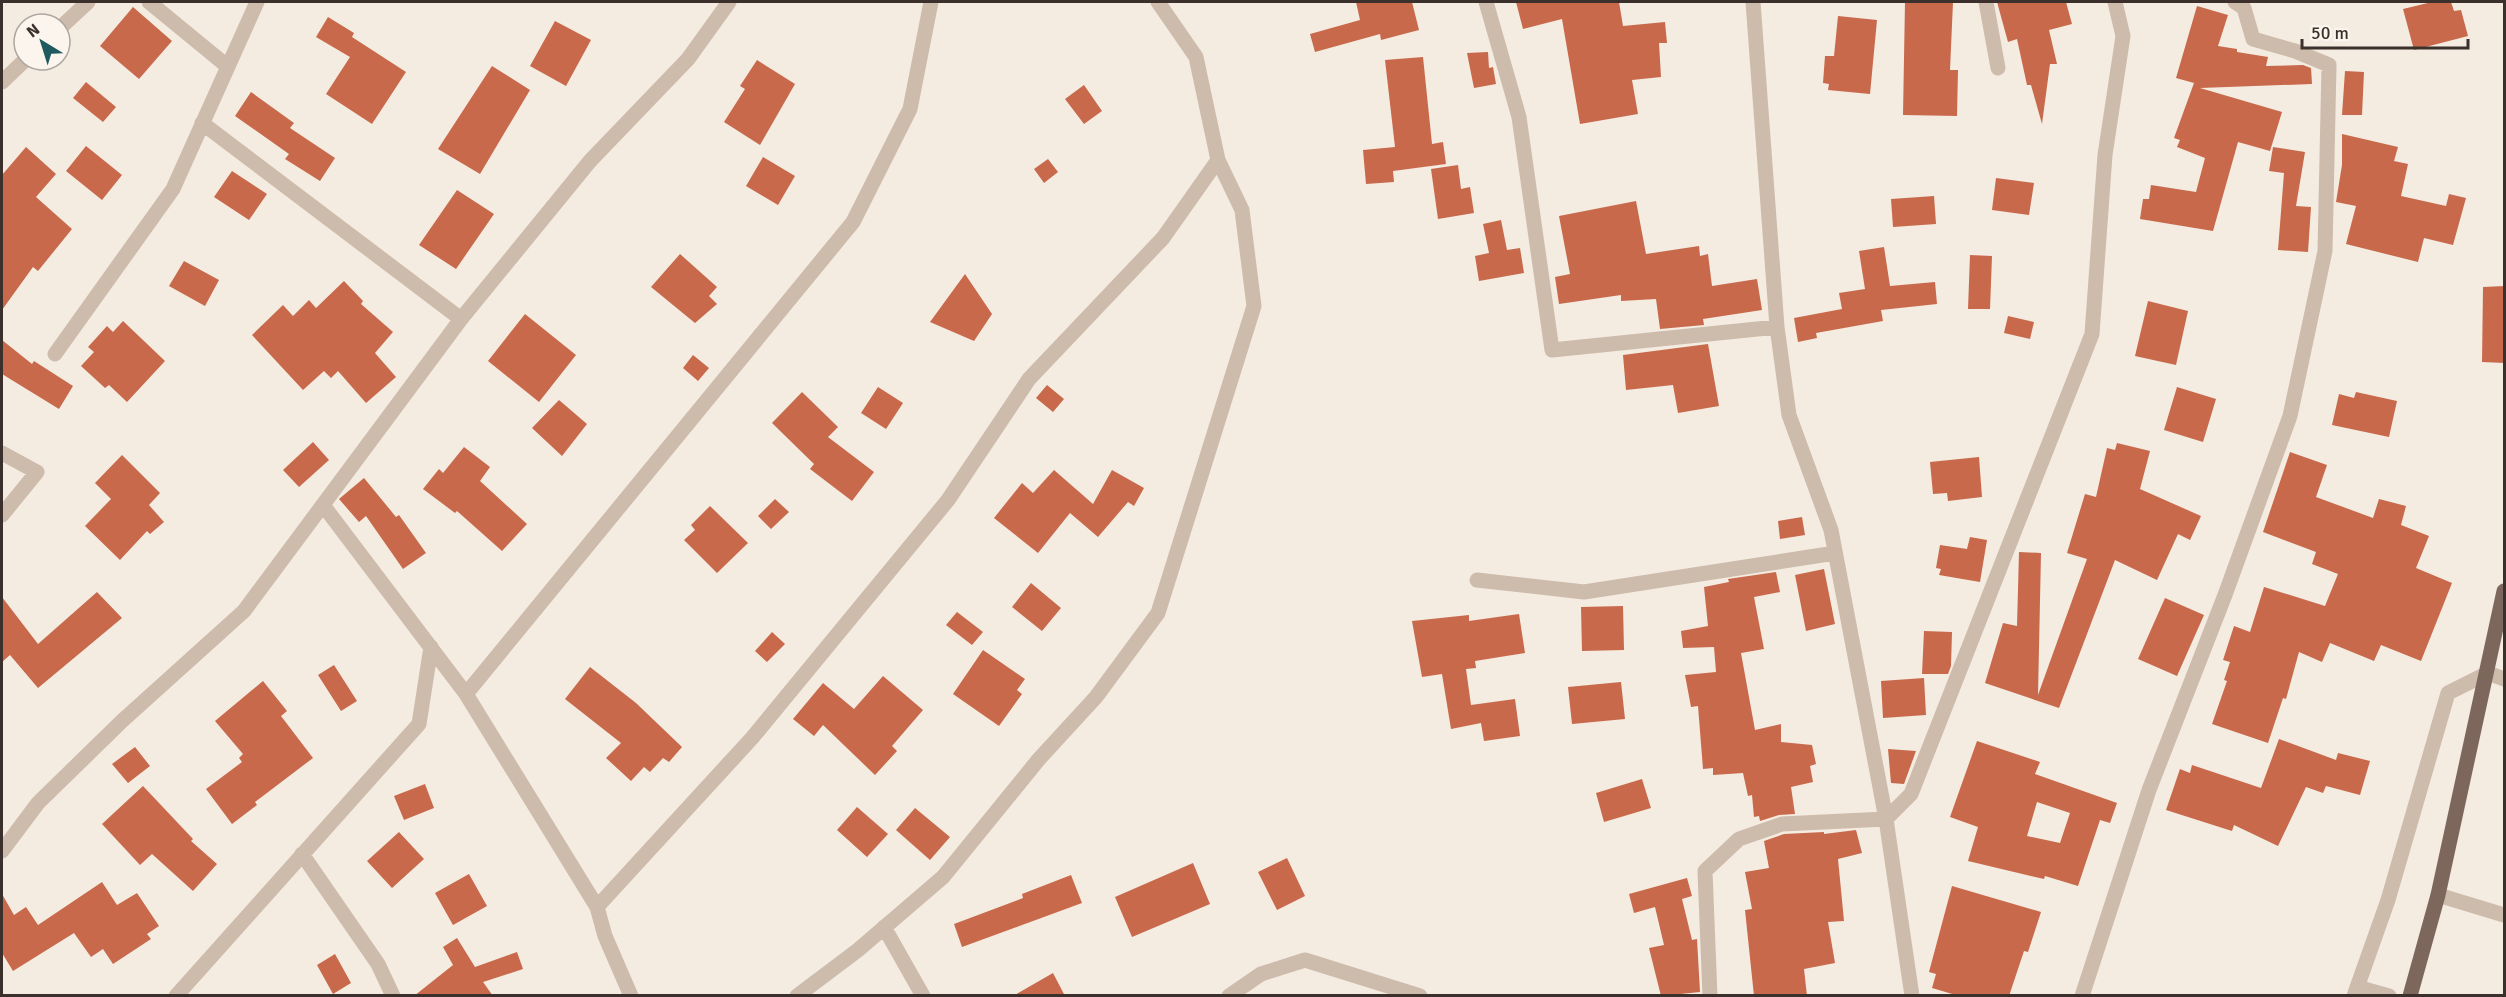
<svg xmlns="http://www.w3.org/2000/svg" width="2506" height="997" font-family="Signika,sans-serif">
<rect width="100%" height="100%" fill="#f4ebe1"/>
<!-- building -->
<path fill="#c8694b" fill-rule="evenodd" d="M1356,2H1412L1419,30L1381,40L1380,34L1315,52L1310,34L1360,20Z
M1516,2H1619L1623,26L1665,22L1667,43H1659L1661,77L1632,80L1638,114L1580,124L1562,19L1523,29Z
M1905,2H1953L1950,70H1958L1957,116L1903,115Z
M1997,2H2066L2072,24L2049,30L2057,64H2050L2042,124L2031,85H2027L2017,39L2008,42Z
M2432,2H2451L2454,11L2461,10L2468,36L2414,50L2403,9Z
M2197,6L2228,15L2218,46L2237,49V52L2268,57L2266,66L2303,65L2311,68L2312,84L2200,88L2282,112L2270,151L2238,142L2213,231L2140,219L2143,199H2149L2151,185L2196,192L2205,158L2177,147L2180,140L2174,138L2194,83L2176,78Z
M133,7L172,41L139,79L100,46Z
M1838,16L1877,20L1870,94L1828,90L1829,84L1823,83L1825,56H1834Z
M328,17L354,33L352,37L406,72L372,124L326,94L350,57L316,37Z
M555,21L591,40L566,86L530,66Z
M1488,52L1489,68L1493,67L1496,84L1474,88L1467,53Z
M1423,57L1432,144L1443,142L1446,164L1393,171L1394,182L1366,184L1363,150L1395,147L1385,60Z
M757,60L795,84L760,145L724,122L745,89L740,86Z
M492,66L530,90L480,174L438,149Z
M2345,71L2364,72L2362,115H2342Z
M86,82L116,107L103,122L73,98Z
M1084,85L1102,111L1084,124L1065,99Z
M251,92L294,123L290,128L335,158L320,181L285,159L289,154L235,116Z
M2342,134L2398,147L2394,161L2408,164L2401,196L2446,206L2449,194L2466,198L2453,245L2424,238L2418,262L2346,244L2356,206L2336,202L2342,165Z
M86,146L122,175L102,200L66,171Z
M26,147L56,174L36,197L72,229L38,271L33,267L2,310V175Z
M2273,147L2305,152L2296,206L2311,207L2308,252L2278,250L2284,173L2269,171Z
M763,157L795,176L778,205L746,186Z
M1048,159L1058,172L1044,183L1034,169Z
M1458,165L1461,189L1470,187L1474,213L1438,219L1431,169Z
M232,171L267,194L249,220L214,197Z
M1996,178L2034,183L2029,215L1992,210Z
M457,190L494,214L456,269L419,245Z
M1934,196L1936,224L1893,227L1891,199Z
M1636,201L1646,254L1699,246L1700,256L1708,254L1712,286L1757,279L1762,310L1703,319L1704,325L1660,329L1656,299L1621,301V295L1559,304L1555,277L1570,274L1559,216Z
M1501,220L1507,250L1520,248L1524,273L1479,281L1475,256L1489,253L1483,224Z
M1884,247L1890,286L1935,282L1937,304L1881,310L1883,321L1816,333L1817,338L1798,342L1794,318L1842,309L1839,293L1865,289L1859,251Z
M680,254L717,287L709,296L717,304L695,323L651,287Z
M1970,255L1992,256L1990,309H1968Z
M184,261L219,280L205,306L169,286Z
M965,274L992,314L974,341L930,322Z
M344,281L363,301L361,304L393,332L375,353L396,377L366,403L338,371L331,378L324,371L303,390L252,335L283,305L293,316L309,300L316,308Z
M2505,286V363L2482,362L2483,287Z
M2148,301L2188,311L2176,365L2135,356Z
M525,314L576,355L539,402L488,361Z
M2008,316L2034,322L2030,339L2004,333Z
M123,321L165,361L127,402L109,385L105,388L81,366L94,352L88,347L107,326L113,332Z
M2,340L32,364L34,361L73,386L59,409L2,374Z
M1708,344L1719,406L1678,413L1673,385L1626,390L1623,355Z
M693,355L709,368L698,381L683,368Z
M1047,385L1064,399L1053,412L1036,398Z
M878,387L903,403L886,429L861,413Z
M2177,387L2216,399L2203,442L2164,430Z
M802,392L838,427L828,437L874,472L852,501L810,469L814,464L772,423Z
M2356,392L2397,401L2389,437L2332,425L2339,394L2354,398Z
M559,400L587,424L562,456L532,428Z
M313,442L329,460L299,487L283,470Z
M2117,443L2150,451L2140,489L2201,516L2190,540L2178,534L2157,580L2115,560L2059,708L1985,683L2003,623L2017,626L2019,552L2041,553L2038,695L2087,559L2067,553L2085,494L2096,497L2107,448L2115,450Z
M464,447L490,467L480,481L527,524L502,551L457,511L455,513L423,489L439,469L443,473Z
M2290,452L2327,465L2316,497L2373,518L2379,499L2406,506L2401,525L2429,536L2416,568L2452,583L2421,661L2381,645L2374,661L2330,643L2322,662L2299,652L2286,699L2283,698L2268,743L2212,724L2227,681L2224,680L2230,662L2223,660L2234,626L2250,632L2264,587L2325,606L2338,574L2312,564L2316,552L2263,532Z
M122,455L160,493L149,505L164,522L150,534L147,531L120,560L85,526L111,499L95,483Z
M1979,457L1982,497L1948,501L1947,493L1933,494L1930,462Z
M1054,470L1093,504L1112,470L1144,488L1134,506L1128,502L1098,537L1070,513L1038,553L994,518L1022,483L1033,493Z
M364,478L396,517L399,515L426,553L403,569L366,516L359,522L339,499Z
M775,499L789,512L771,529L758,516Z
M710,506L748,543L717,573L684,540L695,530L691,525Z
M1802,517L1805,535L1780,539L1778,521Z
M1970,537L1987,540L1980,582L1939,575L1941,569L1936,568L1940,545L1967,549Z
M1824,569L1835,624L1806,631L1795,575Z
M1776,572L1780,592L1754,597L1764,649L1741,653L1755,730L1781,724V742L1812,745L1816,764L1810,766L1813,782L1791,787L1795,814L1779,815L1760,821L1759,816L1754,817L1752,795L1748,796L1743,773L1713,775V768L1703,769L1698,706L1691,707L1685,675L1716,672L1714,647L1683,648L1681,631L1708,626L1704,587L1729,582L1728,579Z
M1031,583L1061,608L1042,631L1012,607Z
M97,592L122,618L38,688L10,655L2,662V597L38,644Z
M2165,598L2204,615L2177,676L2138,659Z
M1623,606L1624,650L1582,651L1581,607Z
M957,612L983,632L972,645L946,625Z
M1519,614L1525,653L1475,661L1476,668L1466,669L1471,705L1515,699L1520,736L1484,741L1481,723L1451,729L1442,674L1422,677L1412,621L1469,615V621Z
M1924,631L1952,632L1951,666L1948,674H1922Z
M772,632L785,644L767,662L755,651Z
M983,650L1025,679L1017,690L1022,694L999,726L953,694Z
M334,665L357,701L341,711L318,675Z
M590,667L636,703L682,747L669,762L663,758L650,772L644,767L631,781L606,758L621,743L565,699Z
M883,676L923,710L892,746L897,751L875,775L823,725L814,736L793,719L823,683L854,709Z
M1924,678L1926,715L1883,718L1881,681Z
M263,681L287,711L281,716L313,758L255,802L257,805L232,824L206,789L242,762L239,758L243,754L215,721Z
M1621,682L1625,719L1572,724L1568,687Z
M2279,739L2336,760L2338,753L2370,761L2360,795L2326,786L2323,793L2306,787L2278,846L2234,825L2232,831L2166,810L2180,769L2190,773L2192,765L2261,788Z
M1977,741L2040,762L2035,774L2117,803L2110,823L2100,820L2078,886L2045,876L2044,879L1968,861L1978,827L1950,817ZM2037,802L2070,813L2060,843L2027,836Z
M135,747L150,766L128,783L112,764Z
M1888,749L1916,751L1904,784L1891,783Z
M1642,779L1651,808L1604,822L1596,793Z
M425,784L434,808L404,820L394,796Z
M143,786L193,839L191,841L217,864L193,891L152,854L140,865L102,824Z
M857,807L888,834L867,857L837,830Z
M915,808L950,837L930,860L896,830Z
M1856,830L1862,853L1838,859L1844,921L1828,922L1835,963L1804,969L1807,996H1754L1745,910L1752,909L1745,872L1769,868L1764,841L1784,834L1824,832V834Z
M399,832L424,859L392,888L367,861Z
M1287,858L1305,896L1277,910L1258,872Z
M1193,863L1210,904L1132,937L1115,897Z
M469,874L487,906L453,925L435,893Z
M1071,875L1082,903L962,947L954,924L1023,898L1022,894Z
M1687,878L1692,896L1682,899L1692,940L1697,939L1700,992L1661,996L1649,948L1664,945L1655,907L1634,913L1629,894Z
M102,882L117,905L137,893L159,926L147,934L151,939L113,964L103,949L91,957L74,933L13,971L2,953V894L14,915L26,907L38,925Z
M1952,886L2041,912L2028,952L2024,951L2009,996H1959L1932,988L1936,974L1929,972Z
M457,938L475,967L517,952L523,969L483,982L493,996H414L453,965L443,947Z
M335,954L351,983L333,994L317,965Z
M1053,973L1065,996H1013Z"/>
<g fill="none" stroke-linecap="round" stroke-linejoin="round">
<!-- minor -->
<path stroke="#cdbbac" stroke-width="15" d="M149,2L227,66
M1486,2L1519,117L1552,350L1777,327
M1753,2L1777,327L1789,415L1831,530L1886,819L1912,996
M1986,2L1998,68
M60,28L88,2
M2,82L25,60
M202,123L461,319
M55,354L173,189L257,2
M2,453L37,472L2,515
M323,505L466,694L597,907L605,936L631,996
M1477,580L1584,592L1835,553
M466,694L853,222L910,109L931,2
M2,851L38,803L122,721L244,611L461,319L590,161L688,59L729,2
M302,854L378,964L393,996
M2438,895L2504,915
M597,907L752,738L948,500L1029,379L1163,238L1218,160L1196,57L1158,2
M884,927L923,996
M2357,987L2389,996
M176,996L419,724L431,647
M797,996L858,950L943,877L1039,759L1096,697L1158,613L1254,306L1242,210L1218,160
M1229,996L1261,974L1305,960L1420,996
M1710,996L1705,871L1739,839L1782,824L1886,819L1911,794L2092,334L2105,155L2123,36L2115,2
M2082,996L2149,790L2225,595L2290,416L2325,251L2329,65L2295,51L2253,39L2244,8L2235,2
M2354,996L2388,900L2448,693L2488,673L2504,679"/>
<!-- major -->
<path stroke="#7d675c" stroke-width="15" d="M2410,996L2438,895L2504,591"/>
</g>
<!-- border -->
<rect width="2506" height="997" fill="none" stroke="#3b302b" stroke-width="6"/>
<!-- north arrow -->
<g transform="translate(42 42) rotate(322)"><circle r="28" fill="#fbf5ee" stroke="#aea6a0" stroke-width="1.5"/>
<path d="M0-4.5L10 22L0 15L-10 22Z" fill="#1f5a5e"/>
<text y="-9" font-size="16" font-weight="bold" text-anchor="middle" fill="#3b302b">N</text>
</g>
<!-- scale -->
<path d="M2302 39v9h166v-9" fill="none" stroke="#3b302b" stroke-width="3"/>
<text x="2311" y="39" font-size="18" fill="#3b302b" stroke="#fbf5ee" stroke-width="4.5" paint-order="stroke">50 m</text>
</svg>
